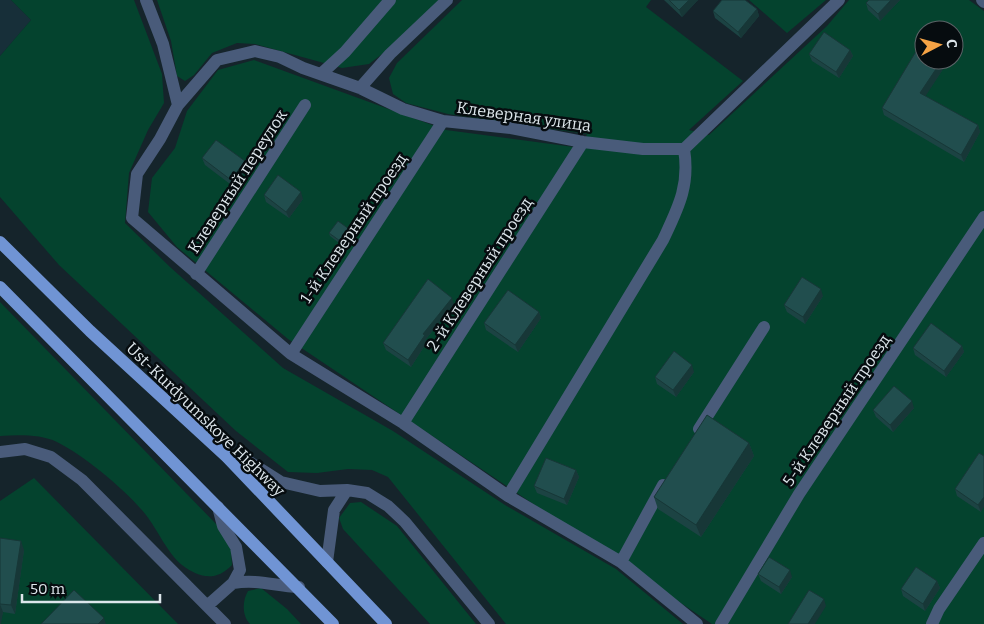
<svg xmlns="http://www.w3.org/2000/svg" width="984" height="624" font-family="Bitter,serif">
<rect width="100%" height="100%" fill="#15242b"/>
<!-- built -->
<path fill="#172f39" d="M0,0H11L31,20L0,56Z"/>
<!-- green -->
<path fill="#04432e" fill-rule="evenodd" d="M11,0H134L162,74L164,103L148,130L129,173L125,223L170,267L283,368L393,431L505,505L616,569L683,624H506L388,477L372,470L348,469L317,473L288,472L236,431L59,265L0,197V56L31,20Z
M157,0H439L386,51L369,64L342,68L255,44L237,43L212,53L194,75L185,81L177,76L171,41Z
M462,0H651L646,7L743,81L689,130L709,135L827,26L849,0H969L984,11V624H712L288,339L177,247L148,212L152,178L175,148L187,111L218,70L254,60L446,130L581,148L587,134L448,114L406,103L393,94L389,78L397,63ZM924,30H954V60H924Z
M749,0H826L787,33Z
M0,302L219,527L231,550L232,565C216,582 199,578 182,565C168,554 157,529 146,515C127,491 85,456 57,442C40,434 18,435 0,436Z
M34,478L178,624H0V501Z
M361,502L397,526L476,624H430L343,529L339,518L350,503Z
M261,588L287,609L301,624H250C242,616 242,601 248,591Z"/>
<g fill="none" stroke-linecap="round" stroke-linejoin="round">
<!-- minor -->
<path stroke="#495b7a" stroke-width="12" d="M146,0L163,44L178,105
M982,0L984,2
M321,74L345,52L390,0
M360,88L390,54L447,0
M196,274L305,105
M291,354L443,121
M403,423L583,142
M699,429L764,327
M0,452L25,449L51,457L82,480L225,624
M227,457L248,461L281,482L320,491L347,490L367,493L388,506L405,522L489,624
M508,496L663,240C678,208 690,186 684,149
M327,562L334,510L347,490
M621,562L663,485
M233,583C259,579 274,586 299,587
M207,606L233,583L240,570L236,547L223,526L218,507
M697,624L621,562L508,496L403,423L291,354L132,218L137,174L160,139L178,105L217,60L255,51L280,57L303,68L360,88L403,109L443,121L511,128L583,142L643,149H684L839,0
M721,624L799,494L984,217
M932,624L939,609L984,543"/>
<!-- major -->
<path stroke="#7094d4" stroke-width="12" d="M0,242L90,331L227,457L386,624
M0,287L333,624"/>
</g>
<!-- wall -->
<path fill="#1c4343" d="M664,0H698L682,17Z
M869,0H900L880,21L868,10L866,3Z
M757,9L759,16L741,38L715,18L713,11Z
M850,50L853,56L839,78L812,61L809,54Z
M924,60H949L925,96L978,125L980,132L964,162L884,115L882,108Z
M202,158L245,161L248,168L234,187L205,165Z
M264,195L303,199L289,218L266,202Z
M329,233L357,237L348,250L330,236Z
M823,296L805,324L787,312L784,305Z
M454,304L426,339L427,342L411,367L386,350L383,343Z
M539,312L541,318L518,352L486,330L484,323Z
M962,346L964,352L946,377L915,355L913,348Z
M694,372L676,397L657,384L655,377Z
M914,408L893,432L876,417L873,410Z
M749,443L754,456L701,537L658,509L654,497Z
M984,456L981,512L957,496L955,489Z
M576,470L579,477L567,505L537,493L534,486Z
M0,538L24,550L15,614L3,612L0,624Z
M758,574L792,577L781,594L761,581Z
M937,581L940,588L925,611L903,596L901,589Z"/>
<!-- shaded-wall -->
<path fill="#173737" d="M689,0H698L682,17L679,10Z
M891,0H900L880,21L878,14Z
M757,9L759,16L741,38L738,32Z
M850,50L853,56L839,78L836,72Z
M942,60H949L923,100L920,93Z
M978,125L980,132L964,162L961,155Z
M245,161L248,168L234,187L231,180Z
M301,192L303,199L289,218L286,212Z
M356,234L357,237L348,250L347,246Z
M821,289L823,296L805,324L803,317Z
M452,298L454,304L426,339L427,342L411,367L408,360L423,334Z
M539,312L541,318L518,352L515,345Z
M962,346L964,352L946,377L944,371Z
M692,365L694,372L676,397L673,390Z
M912,401L914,408L893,432L890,425Z
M749,443L754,456L701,537L696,525Z
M576,470L579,477L567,505L564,499Z
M984,497V507L981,512L978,505Z
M21,541L24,550L15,614L11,605Z
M790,570L792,577L781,594L779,587Z
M937,581L940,588L925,611L923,604Z
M824,599L826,606L815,624H808Z
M0,604L3,612L1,624H0Z
M104,618L106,624H98Z"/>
<!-- building -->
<path fill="#214e4e" stroke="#173737" d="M669,0H689L679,10Z
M722,0H745L757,9L738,32L713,11Z
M869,0H891L878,14L866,3Z
M824,32L850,50L836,72L809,54Z
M924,38V60H942L920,93L978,125L961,155L882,108Z
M216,140L245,161L231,180L202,158Z
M278,175L301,192L286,212L264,195Z
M338,221L356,234L347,246L329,233Z
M802,277L821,289L803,317L784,305Z
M428,279L452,298L423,334L425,335L408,360L383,343Z
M508,290L539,312L515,345L484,323Z
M931,323L962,346L944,371L913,348Z
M674,351L692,365L673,390L655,377Z
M894,386L912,401L890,425L873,410Z
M707,415L749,443L696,525L654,497Z
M979,453L984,456V497L978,505L955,489Z
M546,458L576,470L564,499L534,486Z
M0,538L21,541L11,605L0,604Z
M769,557L790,570L779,587L758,574Z
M916,567L937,581L923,604L901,589Z
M74,590L104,618L98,624H41Z
M809,590L824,599L808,624H788Z"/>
<g text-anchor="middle" stroke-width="5" stroke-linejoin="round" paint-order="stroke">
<!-- street labels -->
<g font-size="16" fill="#dde6eb" stroke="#060c0f">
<text transform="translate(524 116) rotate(8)" y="6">Клеверная улица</text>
<text transform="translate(237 181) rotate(-57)" y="6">Клеверный переулок</text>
<text transform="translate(353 228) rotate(-56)" y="6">1-й Клеверный проезд</text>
<text transform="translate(479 274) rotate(-57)" y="6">2-й Клеверный проезд</text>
<text transform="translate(836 410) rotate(-56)" y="6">5-й Клеверный проезд</text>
<text transform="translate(206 419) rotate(44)" y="6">Ust-Kurdyumskoye Highway</text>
</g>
</g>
<!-- north arrow -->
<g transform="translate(939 45) rotate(84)"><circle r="24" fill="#060c0f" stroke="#5c6367"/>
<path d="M0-4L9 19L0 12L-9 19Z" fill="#f5a345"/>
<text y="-8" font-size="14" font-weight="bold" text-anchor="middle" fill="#dde6eb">С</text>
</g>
<!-- scale -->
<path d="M22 594v8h138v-8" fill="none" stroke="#dde6eb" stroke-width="2.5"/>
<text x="30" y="594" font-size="15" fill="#dde6eb" stroke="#060c0f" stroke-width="4" paint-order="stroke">50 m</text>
</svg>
